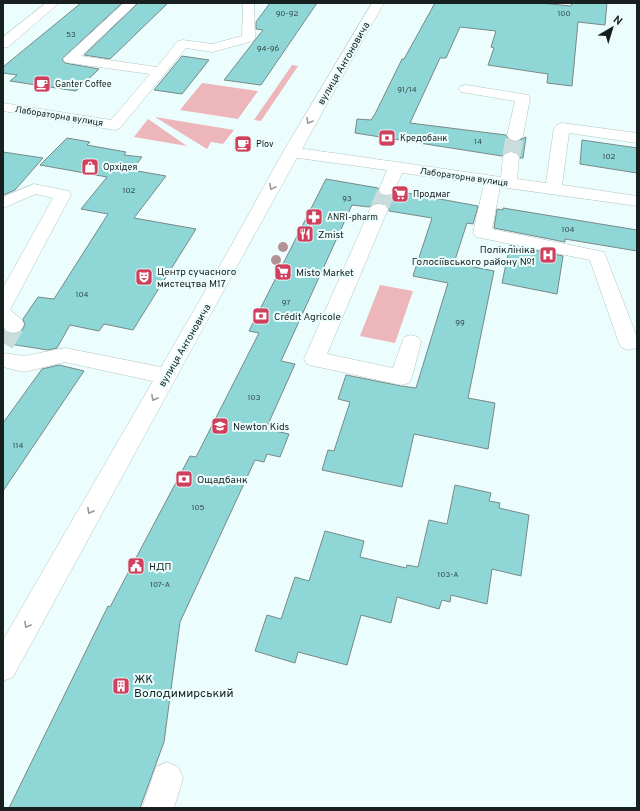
<svg xmlns="http://www.w3.org/2000/svg" width="640" height="811" font-family="Overpass,sans-serif">
<rect width="100%" height="100%" fill="#ebfdfd"/>
<!-- green -->
<path fill="#ecb6ba" d="M292,65L298,66L261,121L254,120Z
M202,83L258,91L238,119L180,110Z
M155,117L234,130L223,144L211,142L207,149Z
M148,119L187,146L134,137Z
M380,285L413,291L395,343L360,336Z"/>
<!-- building -->
<path fill="#8fd6d6" stroke="#798989" d="M81,3H122L62,59L65,63L99,69L76,91L10,81L17,75L3,73V67Z
M138,3H168L110,59L84,55Z
M270,3H317L261,85L224,80L263,30L256,29V22Z
M435,3H541L571,6L572,3H607L605,25L578,22L572,86L547,83L548,74L488,65L494,48L491,47L496,31L460,27L446,58H440L410,123L506,135L509,140L514,142L526,137L523,158H520L517,153L511,151L505,153L502,156L355,133L357,119L371,120L375,114L402,59H404Z
M182,56L209,60L182,94L154,90Z
M67,138L90,142L87,145L126,152L124,155L142,157L132,170L166,176L134,218L196,229L133,330L104,324L99,331L70,325L57,348L48,350L3,343V329L6,332L13,334L21,332L25,325L23,319L38,297L54,299L108,214L81,209L107,177L40,165Z
M582,140L637,148V173L580,164Z
M3,152L43,158L15,190L3,195Z
M326,179L378,188L381,195H393L396,191L478,206L473,224L467,223L454,263L494,271L468,398L495,403L488,449L414,434L402,487L322,470L328,450L334,451L350,402L338,399L346,375L401,386L416,388L448,283L413,276L432,218L389,211V208L385,204H373L369,207L352,205L281,361L295,364L266,429L289,434L280,457L267,454L264,462L255,460L180,622L164,742L140,808H9L108,606L110,607L190,456L196,457L259,333L249,331Z
M503,208L637,230V251L565,239V242L494,228L497,209L503,210Z
M510,245L563,256L557,294L502,283Z
M59,365L84,371L3,491V423L42,369Z
M455,485L491,493L489,501L500,503L499,508L529,515L521,576L492,569L487,604L451,595L450,602L442,600L439,609L397,597L391,623L361,615L347,665L298,652L295,663L255,651L267,615L281,619L295,577L309,581L325,531L364,541L360,557L406,568L407,565L418,567L429,520L447,524Z"/>
<g fill="none" stroke-linecap="round" stroke-linejoin="round">
<!-- minor-tunnel-far1 -->
<path stroke="#cbdcdc" stroke-width="18" stroke-dasharray="18 8" stroke-linecap="butt" d="M511,157L515,136
M379,209L387,190"/>
<!-- minor-tunnel -->
<path stroke="#cbdcdc" stroke-width="22" stroke-dasharray="22 11" stroke-linecap="butt" d="M3,343L13,326"/>
<!-- minor casing -->
<g stroke="#b2c4c4" stroke-width="1">
<path id="minor" d="M124,3H137L81,56L157,67L178,41L183,40L212,44L242,36L243,3L254,4L255,38L253,41L212,52L186,48L120,128L115,130L3,111V103L111,120L150,74L70,63L65,62L63,59Z
M466,85L528,95L530,98L523,136L520,139L515,141L510,139L507,136L515,101L461,92L459,89L461,86Z
M562,123L637,133V143L569,133L562,185L637,196V206L500,187L492,229L604,252L637,337L636,348L629,350L622,348L619,343L590,260L476,237L473,233L484,184L402,173L393,194L387,195L381,194L379,190L387,170L291,157L285,155L283,152L285,149L291,147L501,177L503,157L505,154L511,152L517,154L519,157L517,179L546,183L554,128L557,125Z
M34,184L69,191L71,195L10,310L21,319L24,324L20,331L13,333L6,331L3,326V288L53,198L36,194L3,208V197Z
M379,204L385,205L388,209L327,354L393,368L404,337L411,335L418,337L421,342L412,377L409,383L401,385L314,366L307,364L304,359L370,209L373,205Z
M65,348L166,368L174,371L177,376L174,381L166,384L65,362L24,372L3,367V353L24,356Z
M167,762L178,767L183,778L174,808H142L156,767Z"/>
</g>
<!-- major casing -->
<g stroke="#b2c4c4" stroke-width="1">
<path id="major" d="M46,3H59L8,47L3,48V37Z
M372,3H384C257,226 136,452 13,677L3,681V640L230,248L283,152Z"/>
</g>
<!-- minor -->
<use href="#minor" fill="#fff" fill-rule="evenodd"/>
<!-- major -->
<use href="#major" fill="#fff" fill-rule="evenodd"/>
</g>
<!-- trees -->
<g fill="#b29297">
<circle cx="283" cy="247" r="5"/>
<circle cx="276" cy="260" r="5"/>
</g>
<!-- one-way arrows -->
<defs><path id="oneway-chevron" d="M-2-3.5L2.5 0L-2 3.5" fill="none" stroke-width="1.6" stroke-linecap="round" stroke-linejoin="round"/></defs>
<g stroke="#979a9a">
<use href="#oneway-chevron" transform="translate(309 121) rotate(120)"/>
<use href="#oneway-chevron" transform="translate(272 187) rotate(118)"/>
<use href="#oneway-chevron" transform="translate(154 398) rotate(119)"/>
<use href="#oneway-chevron" transform="translate(90 511) rotate(119)"/>
<use href="#oneway-chevron" transform="translate(27 625) rotate(119)"/>
</g>
<!-- icons -->
<defs>
<g id="cafe-square" transform="scale(0.9)"><rect x="-9" y="-9" width="18" height="18" rx="4" fill="#d0405c" stroke="#ebfdfd"/><path d="M-5.5-4.5H6V0H3Q3 3.5 0 3.5H-2.5Q-5.5 3.5-5.5 0ZM3-3.2v2h1.7v-2ZM-6 4.5H4V6H-6Z" fill="#fff"/></g>
<g id="bank-square" transform="scale(0.9)"><rect x="-9" y="-9" width="18" height="18" rx="4" fill="#d0405c" stroke="#ebfdfd"/><path d="M-6-4H6V4H-6ZM0-2.3a2.3 2.3 0 1 0 0 4.6a2.3 2.3 0 1 0 0-4.6Z" fill="#fff"/></g>
<g id="shop-square" transform="scale(0.9)"><rect x="-9" y="-9" width="18" height="18" rx="4" fill="#d0405c" stroke="#ebfdfd"/><path d="M-5-2.5h2.3a2.7 3.5 0 0 1 5.4 0H5L5.5 6h-11ZM-1.5-2.5h3a1.5 2.3 0 0 0-3 0Z" fill="#fff"/></g>
<g id="supermarket-square" transform="scale(0.9)"><rect x="-9" y="-9" width="18" height="18" rx="4" fill="#d0405c" stroke="#ebfdfd"/><path d="M-6-5.5h2.5l.6 2H6L4.5 2H-2.5L-4.4-4H-6ZM-1.5 3.2a1.3 1.3 0 1 0 .1 0ZM3 3.2a1.3 1.3 0 1 0 .1 0Z" fill="#fff"/></g>
<g id="pharmacy-square" transform="scale(0.9)"><rect x="-9" y="-9" width="18" height="18" rx="4" fill="#d0405c" stroke="#ebfdfd"/><path d="M-2-6h4v4h4v4h-4v4h-4v-4h-4v-4h4Z" fill="#fff"/></g>
<g id="restaurant-square" transform="scale(0.9)"><rect x="-9" y="-9" width="18" height="18" rx="4" fill="#d0405c" stroke="#ebfdfd"/><path d="M-5-6h1v4h1v-4h1v4h1v-4h1v5L-1.5 .5V6h-2V.5L-5-1ZM5-6V6H3V1.5H1.5Q1.5-4 5-6Z" fill="#fff"/></g>
<g id="hospital-square" transform="scale(0.9)"><rect x="-9" y="-9" width="18" height="18" rx="4" fill="#d0405c" stroke="#ebfdfd"/><path d="M-5-5h3v3.5h4V-5h3V5h-3V1.5h-4V5h-3Z" fill="#fff"/></g>
<g id="theatre-square" transform="scale(0.9)"><rect x="-9" y="-9" width="18" height="18" rx="4" fill="#d0405c" stroke="#ebfdfd"/><path d="M-5-5.5Q0-4 5-5.5V0Q5 5 0 6Q-5 5-5 0ZM-3.3-2.5H-1v1.5H-3.3ZM1-2.5H3.3v1.5H1ZM-2.8 1Q0 5.5 2.8 1Z" fill="#fff"/></g>
<g id="school-square" transform="scale(0.9)"><rect x="-9" y="-9" width="18" height="18" rx="4" fill="#d0405c" stroke="#ebfdfd"/><path d="M0-5L7-2L0 1L-7-2ZM-4 1L0 2.5L4 1V4Q0 6-4 4Z" fill="#fff"/></g>
<g id="civic-square" transform="scale(0.9)"><rect x="-9" y="-9" width="18" height="18" rx="4" fill="#d0405c" stroke="#ebfdfd"/><path d="M-.6-6.5H3V-4.5H.6V-3L4-1V1h2V6H-6V1h2V-1L-.6-3ZM-1.2 2.5V6h2.4V2.5Z" fill="#fff"/></g>
<g id="building-square" transform="scale(0.9)"><rect x="-9" y="-9" width="18" height="18" rx="4" fill="#d0405c" stroke="#ebfdfd"/><path d="M-4-6H4V6H1V3H-1V6H-4ZM-2.5-4.3h1.7v1.8h-1.7ZM.8-4.3h1.7v1.8H.8ZM-2.5-1h1.7V.8h-1.7ZM.8-1h1.7V.8H.8Z" fill="#fff"/></g>
</defs>
<g fill-rule="evenodd">
<use href="#cafe-square" x="42" y="84"/>
<use href="#bank-square" x="387" y="138"/>
<use href="#cafe-square" x="243" y="144"/>
<use href="#shop-square" x="90" y="167"/>
<use href="#supermarket-square" x="400" y="194"/>
<use href="#pharmacy-square" x="314" y="217"/>
<use href="#restaurant-square" x="305" y="234"/>
<use href="#hospital-square" x="548" y="255"/>
<use href="#supermarket-square" x="283" y="272"/>
<use href="#theatre-square" x="144" y="277"/>
<use href="#bank-square" x="261" y="316"/>
<use href="#school-square" x="220" y="426"/>
<use href="#bank-square" x="184" y="479"/>
<use href="#civic-square" x="136" y="566"/>
<use href="#building-square" x="121" y="686"/>
</g>
<g text-anchor="middle" stroke-width="4" stroke-linejoin="round" paint-order="stroke">
<!-- number labels -->
<g font-size="8" fill="#364d4d">
<text x="287" y="16">90-92</text>
<text x="564" y="16">100</text>
<text x="71" y="37">53</text>
<text x="268" y="51">94-96</text>
<text x="407" y="92">91/14</text>
<text x="478" y="144">14</text>
<text x="609" y="159">102</text>
<text x="129" y="193">102</text>
<text x="347" y="201">93</text>
<text x="568" y="232">104</text>
<text x="82" y="297">104</text>
<text x="286" y="305">97</text>
<text x="460" y="325">99</text>
<text x="254" y="400">103</text>
<text x="18" y="448">114</text>
<text x="198" y="510">105</text>
<text x="448" y="577">103-А</text>
<text x="160" y="587">107-А</text>
</g>
<!-- far-poi labels -->
<g font-size="9" fill="#181f1f" stroke="#ebfdfd" text-anchor="start">
<text x="55" y="87">Ganter Coffee</text>
<text x="400" y="141">Кредобанк</text>
<text x="256" y="147">Plov</text>
<text x="103" y="170">Орхідея</text>
<text x="413" y="197">Продмаг</text>
<text x="327" y="220">ANRI-pharm</text>
</g>
<!-- far-street labels -->
<g font-size="9" fill="#181f1f" stroke="#ebfdfd">
<text transform="translate(59 116) rotate(9)" y="3">Лабораторна вулиця</text>
<text transform="translate(464 177) rotate(8)" y="3">Лабораторна вулиця</text>
</g>
<!-- street labels -->
<g font-size="10" fill="#181f1f" stroke="#ebfdfd">
<text transform="translate(343 63) rotate(-60)" y="4">вулиця Антоновича</text>
<text transform="translate(184 345) rotate(-60)" y="4">вулиця Антоновича</text>
</g>
<!-- poi labels -->
<g font-size="10" fill="#181f1f" stroke="#ebfdfd" text-anchor="start">
<text x="318" y="238">Zmist</text>
<text x="535" y="253" text-anchor="end">Поліклініка<tspan x="535" dy="12">Голосіївського району №1</tspan></text>
<text x="157" y="275">Центр сучасного<tspan x="157" dy="12">мистецтва M17</tspan></text>
<text x="296" y="276">Misto Market</text>
<text x="274" y="320">Crédit Agricole</text>
<text x="233" y="430">Newton Kids</text>
<text x="197" y="483">Ощадбанк</text>
<text x="149" y="570">НДП</text>
</g>
<!-- near-poi labels -->
<g font-size="12" fill="#181f1f" stroke="#ebfdfd" text-anchor="start">
<text x="134" y="683">ЖК<tspan x="134" dy="14">Володимирський</tspan></text>
</g>
</g>
<!-- border -->
<rect width="640" height="811" fill="none" stroke="#181f1f" stroke-width="8"/>
<!-- north arrow -->
<g transform="translate(612 28) rotate(38)" stroke="#ebfdfd" stroke-width="3" paint-order="stroke">
<path d="M0-3L7 15L0 10L-7 15Z" fill="#181f1f"/>
<text y="-6" font-size="11" font-weight="bold" text-anchor="middle" fill="#181f1f">N</text>
</g>
</svg>
